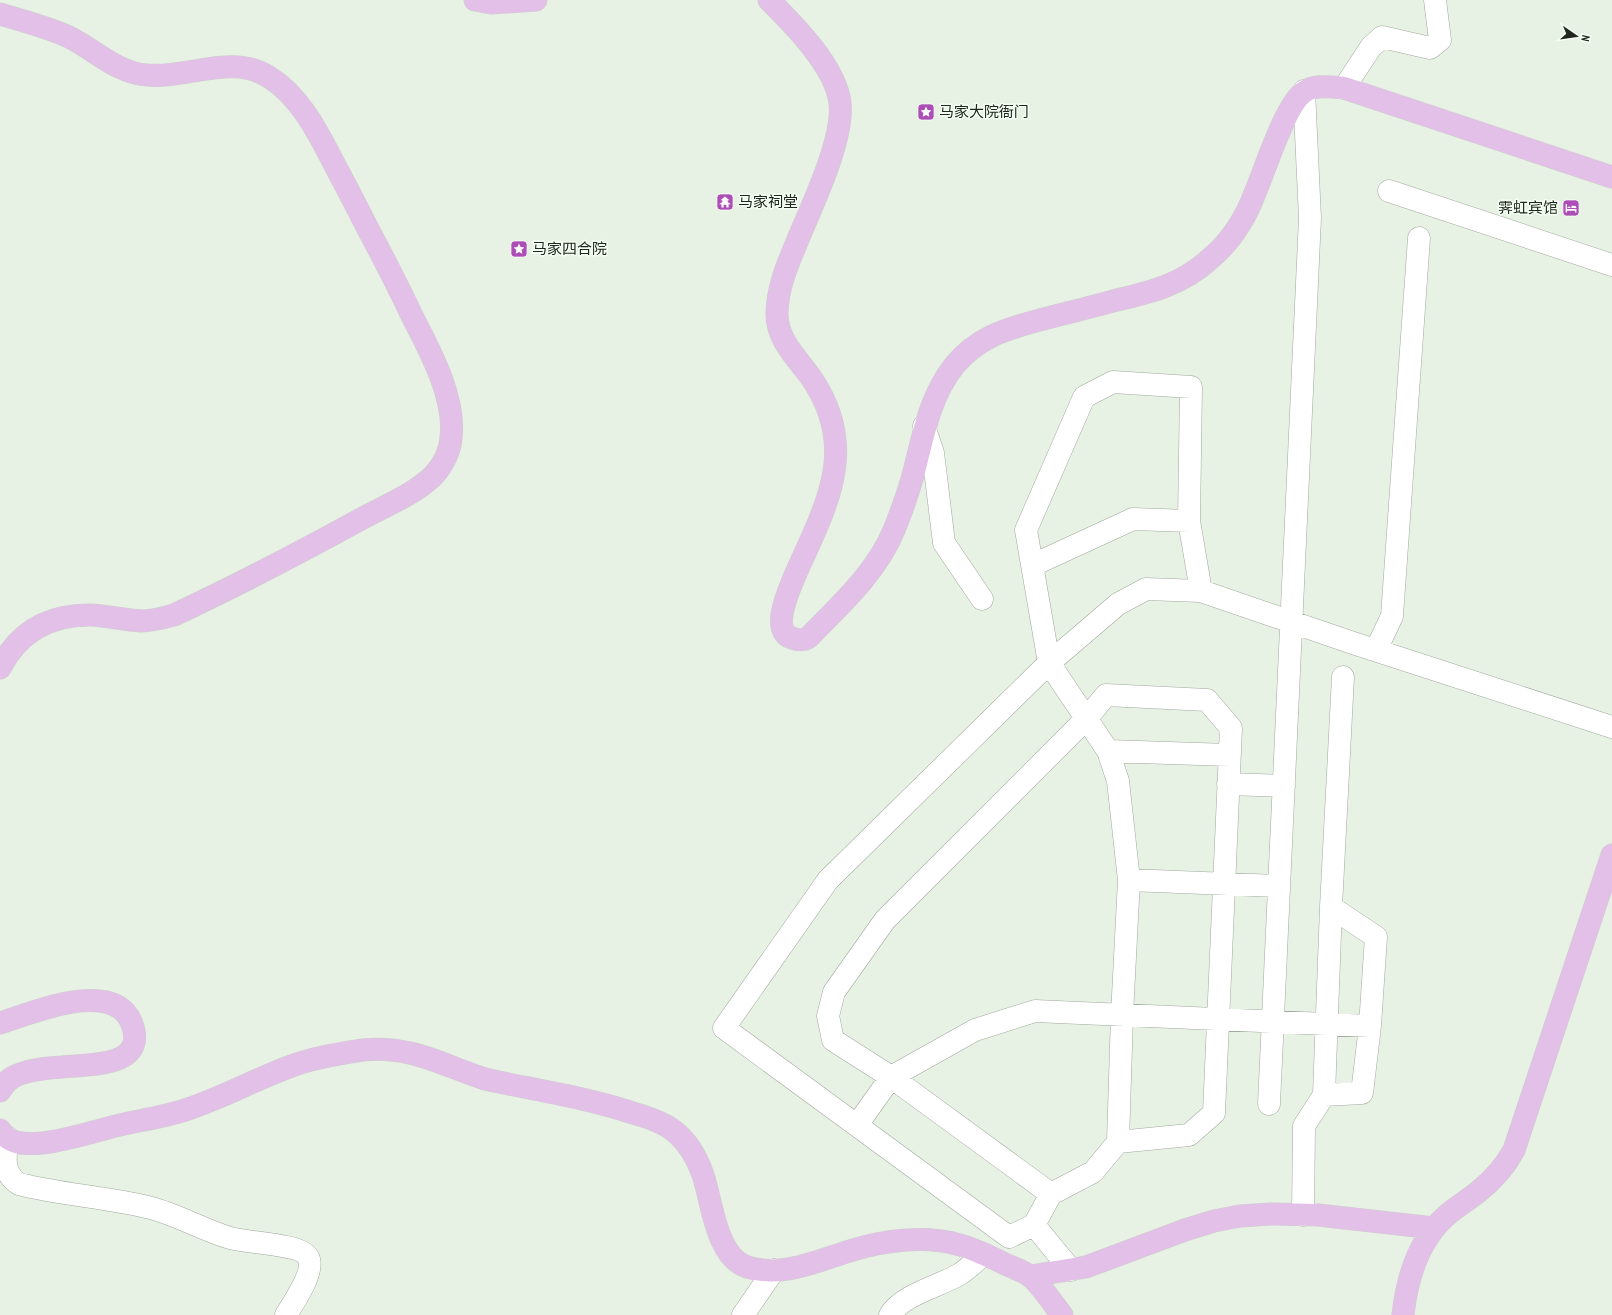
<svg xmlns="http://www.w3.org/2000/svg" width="1612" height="1315" font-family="'PT Sans Narrow','Noto Sans SC',sans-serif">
<rect width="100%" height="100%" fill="#e7f1e4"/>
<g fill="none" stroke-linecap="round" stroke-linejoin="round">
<!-- minor casing -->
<g stroke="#a0aa9e" stroke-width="23">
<path id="minor" d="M1344,88L1371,47L1382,37L1430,48L1440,40L1435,0
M1389,191L1612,265
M924,426L933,453L944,543L982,599
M1033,565L1133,519L1189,521
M1376,650L1392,616L1419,238
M1108,751L1229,755
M1228,784L1284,786
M1129,880L1279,886
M1324,1095L1362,1093L1370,1026L1376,937L1331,907
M1269,1104L1310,218L1304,91
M857,1125L891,1077L975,1030L1035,1011L1370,1026
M8,1138C5,1155 2,1174 19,1184C62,1195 108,1197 151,1208C178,1215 203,1230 230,1238C247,1243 301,1244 308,1257C316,1271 293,1303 286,1315
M1118,1142L1122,1015L1129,880L1118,781L1108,751L1049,663L1026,530L1084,397L1113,382L1191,387L1189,521L1201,591
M1051,1194L891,1077L833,1040L828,1016L834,992L885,920L1087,718L1106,695L1207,700L1231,728L1214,1113L1189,1135L1118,1142L1093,1172L1051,1194L1034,1225L1009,1237L724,1028L828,880L1049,663L1118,604L1146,589L1201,591L1353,643L1612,727
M1303,1215L1304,1126L1324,1095L1331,907L1343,677
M1034,1225L1071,1270
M743,1315L774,1270
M890,1315C903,1294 940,1286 960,1274C969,1268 977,1260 984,1254"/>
</g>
<!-- major casing -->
<g stroke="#cecfce" stroke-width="23">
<path id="major" d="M475,0L491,3L536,0
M769,0C794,25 836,67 840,103C844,139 813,203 799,237C789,261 777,287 777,314C777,339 795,356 810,376C860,447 827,504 796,573C790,588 769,631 792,638C798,640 804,641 809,637C840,605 877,572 894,530C901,513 907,496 912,479C923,439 928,399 954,366C977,338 1003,330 1036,321C1062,314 1088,308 1113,301C1151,292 1182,285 1211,258C1231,241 1246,217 1255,193C1265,170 1285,105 1304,92C1314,84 1332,87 1344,88L1612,177
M0,14C23,21 47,27 69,37C95,50 117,73 147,75C188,79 232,53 269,77C303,98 321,139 339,173C352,197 364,222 377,246C389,269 401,292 412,316C430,351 456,398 451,438C450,451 443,465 434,475C415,494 387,505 363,518C301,552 238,585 174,615C163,618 152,621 141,621C124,620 108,616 92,615C50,614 19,631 0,668
M0,1023C32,1013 115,977 132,1024C148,1068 88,1064 62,1067C48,1068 34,1069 20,1074C11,1077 5,1082 0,1091
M0,1130C4,1136 9,1140 16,1142C44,1149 93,1131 120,1125C142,1120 164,1117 185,1110C225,1097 261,1076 300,1063C320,1057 342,1053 363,1050C410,1045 442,1065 485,1079C534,1090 585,1097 633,1113C647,1117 663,1122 674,1131C688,1142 697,1158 703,1175C712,1201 716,1257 747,1267C783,1278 819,1260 853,1250C886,1240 926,1235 960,1245C975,1249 989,1256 1003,1263C1011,1267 1024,1271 1031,1277C1040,1284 1054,1305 1062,1315
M1031,1276L1086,1267L1185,1230L1214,1221L1240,1216L1271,1214L1318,1215L1434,1228
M1403,1315C1407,1278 1418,1241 1446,1216C1456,1207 1468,1200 1478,1192C1493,1180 1505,1167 1514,1150L1612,855"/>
</g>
<!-- minor -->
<use href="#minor" stroke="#fff" stroke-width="22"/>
<!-- major -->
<use href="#major" stroke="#e3c0e7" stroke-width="22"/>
</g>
<!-- icons -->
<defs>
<g id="sight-square" transform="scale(0.9)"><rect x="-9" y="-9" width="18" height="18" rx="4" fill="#ad4eb7" stroke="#f4fef2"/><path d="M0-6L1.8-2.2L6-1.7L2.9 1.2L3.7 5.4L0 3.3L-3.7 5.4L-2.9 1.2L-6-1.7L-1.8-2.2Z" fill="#fff"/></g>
<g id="temple-square" transform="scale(0.9)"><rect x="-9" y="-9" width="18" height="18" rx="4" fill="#ad4eb7" stroke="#f4fef2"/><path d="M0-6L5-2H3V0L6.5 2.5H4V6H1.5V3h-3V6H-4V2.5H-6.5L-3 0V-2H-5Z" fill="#fff"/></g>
<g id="hotel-square" transform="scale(0.9)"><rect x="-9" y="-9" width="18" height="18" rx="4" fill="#ad4eb7" stroke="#f4fef2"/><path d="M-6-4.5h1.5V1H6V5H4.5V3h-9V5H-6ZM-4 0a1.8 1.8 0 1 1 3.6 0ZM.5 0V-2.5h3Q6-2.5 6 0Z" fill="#fff"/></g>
</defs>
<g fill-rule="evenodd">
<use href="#sight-square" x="926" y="112"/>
<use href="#temple-square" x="725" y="202"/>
<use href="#hotel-square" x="1571" y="208"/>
<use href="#sight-square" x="519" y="249"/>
</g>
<g text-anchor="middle" stroke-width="3" stroke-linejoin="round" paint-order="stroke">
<!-- poi labels -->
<g font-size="15" fill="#222621" stroke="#f4fef2" text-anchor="start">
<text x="939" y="117">马家大院衙门</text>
<text x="738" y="207">马家祠堂</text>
<text x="1558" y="213" text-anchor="end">霁虹宾馆</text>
<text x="532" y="254">马家四合院</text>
</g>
</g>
<!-- north arrow -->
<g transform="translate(1576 36) rotate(103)" stroke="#f4fef2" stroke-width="3" paint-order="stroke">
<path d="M0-3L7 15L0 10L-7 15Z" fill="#222621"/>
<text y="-6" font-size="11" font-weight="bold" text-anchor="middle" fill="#222621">N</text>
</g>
</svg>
